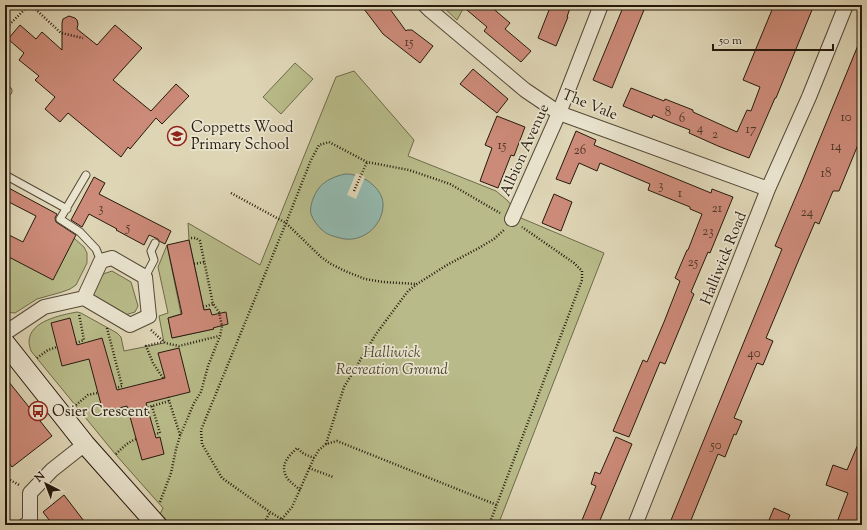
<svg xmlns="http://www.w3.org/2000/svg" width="867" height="530" font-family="'Sorts Mill Goudy',serif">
<rect width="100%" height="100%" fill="#ded5b5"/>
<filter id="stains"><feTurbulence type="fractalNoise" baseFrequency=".005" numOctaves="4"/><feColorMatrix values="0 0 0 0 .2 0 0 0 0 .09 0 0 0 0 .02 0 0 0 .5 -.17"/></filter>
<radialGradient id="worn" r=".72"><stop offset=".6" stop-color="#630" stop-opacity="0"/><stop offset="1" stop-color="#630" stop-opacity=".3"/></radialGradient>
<!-- green -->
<path fill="#b8bb89" stroke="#6e6a4b" d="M441,5H462L464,7L457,20Z
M295,63L313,79L281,114L263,97Z
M354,71L414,140L408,156L496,191L508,201L521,218L604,253L498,525H275L269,521L266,525H172L160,514L163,508L116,455L31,351C30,348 29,344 29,342C29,321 61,315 77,312L81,313L117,333L121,337L124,351L164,343L159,316L168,313L158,267L167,245L181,314L168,318L172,338L213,329L210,309L204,310L189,240L188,223L260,265L336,77Z
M60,229L75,239L84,247L87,253V263L76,285L70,289L62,292L37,299L15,313L5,312V255Z
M112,271L131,282L138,306L135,312L125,315L95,300L91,294L103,274Z"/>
<!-- water -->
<path fill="#93b9ae" stroke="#67796e" d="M345,174C348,174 351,174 354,175C368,178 384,191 383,206C382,227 361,244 340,238C333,236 327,235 321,229C317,225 313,220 311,214C309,207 314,194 319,188C325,180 336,176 345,174Z"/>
<!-- pier -->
<path fill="#ded5b5" d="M356,173L365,177L356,199L347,195Z"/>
<!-- building -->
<path fill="#cc8a78" stroke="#251a0d" d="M361,5H387L406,31L407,30H412L433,46L420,63L383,34Z
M461,5H489L510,23L505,29L531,51L521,62L484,31L487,27Z
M551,5H571L567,17H568L556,46L538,38Z
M624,5H646L612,88L593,80Z
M774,5H814L776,98H775L749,158L718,146L689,133L690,130L672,123L653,115L652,118L623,106L631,88L664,101L665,99L693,110V112L737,132L747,110L751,111L760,87L743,80Z
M69,16L75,18L77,20L78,24L77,29L97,45L115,25L142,48L113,80L151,111L176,84L189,96L162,124L156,118L130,149L128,147L121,157L68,113L60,122L45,109L55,97L35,80L39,76L19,60L24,53L8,39L20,25L36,39L42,32L62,50V23L63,19Z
M861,38L862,135L839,191H833L819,224L815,222L800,257L766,338L773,341L770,348L763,365L757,363L734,418L742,421L736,435L734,434L725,457L718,454L689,525H669L782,249L775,246L802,182Z
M473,69L508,99L497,113L460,84Z
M497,116L525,127L514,156L511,155L498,188L480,181L492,148L485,145Z
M576,131L596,140L594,145L711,193L712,189L733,197L710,253L708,252L691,292L694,294L665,364L660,362L629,437L613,431L643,360L647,362L664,322L680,281L675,278L687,250H688L702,214L690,209V207L648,190L650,184L600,163L597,171L579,163L570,184L556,179Z
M94,177L105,183L99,194L171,231L165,244L159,241L158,239L149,235L144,245L116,230L117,229L89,214L82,227L71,220Z
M5,186L57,214L55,218L56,222L76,235L53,280L5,255V233L23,242L36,216L5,200Z
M554,194L572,202L561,231L542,223Z
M189,240L204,310L210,309L212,315L226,312L228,324L213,328L214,329L172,338L168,318L182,314L167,245Z
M70,318L77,345L102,338L117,390L165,378L158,353L179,348L190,392L146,403L156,438L160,437L164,454L142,460L127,406L103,412L89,359L62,366L51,323Z
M5,377L52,436L12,467L5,458Z
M862,435V525H836L848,493L826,485L833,465L847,470Z
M616,437L632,444L598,525H580L596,486L591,484L595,472L600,474Z
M64,495L87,525H53L43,512Z
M774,508L790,515L786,525H767Z"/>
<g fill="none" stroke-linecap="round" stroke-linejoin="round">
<!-- lane casing -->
<g stroke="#534937" stroke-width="9">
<path id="lane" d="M5,91H8
M86,175L60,219L80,232L96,249L101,261
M7,176L67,209
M145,277L154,260L151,251L155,243
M20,525L30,517"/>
</g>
<!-- street casing -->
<g stroke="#534937" stroke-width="16">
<path id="street" d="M425,5L431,11L525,90L559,113L768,189
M512,219L559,113L601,5
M5,333L44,307L84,298L130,325L149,316L145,277L112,258L101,261L84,298
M30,525V493L52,470L85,444
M635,525L768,189L809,97L846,5"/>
</g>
<!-- secondary casing -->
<g stroke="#251a0d" stroke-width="21">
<path id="secondary" d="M5,343L85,444L157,525"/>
</g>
<!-- path -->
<path stroke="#251a0d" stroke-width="2.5" stroke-dasharray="1 2" stroke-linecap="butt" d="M31,5L61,33L83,38
M5,29L29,5
M354,191L367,162
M231,193L286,223L321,257L331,264L345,271L365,279L383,282L417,284
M194,264L204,262
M203,307L213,304
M107,328L122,386L116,388
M151,330L165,343L179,346L219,336
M76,343L84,340L79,314
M37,358L48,350L57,347
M163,378L153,363L146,346L163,342
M168,397L180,435
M76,405L88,395L97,393
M152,406L160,433L155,434
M139,410L169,401
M326,444L344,387L376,334L408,291L417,284L447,265L477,249L494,239L504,230
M116,454C122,448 128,442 136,439
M309,468L333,477
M5,477L19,485
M300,490C296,486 288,481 286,476C280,464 289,456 297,448L304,454L314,458
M160,502L171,473L176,449L180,436L194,403L201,392L208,366L220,336L222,326L219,312L213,304L200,241L196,238H191
M282,519L292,507L314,458L319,450L326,444L337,441L497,505
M793,521L803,525
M263,525L270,512
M291,525L270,512L222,478L202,444L201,430L286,223L311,160L319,145L329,142L367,162L409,170L450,184L500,213
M489,525L582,280V271L574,263L522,227"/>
<!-- lane -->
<use href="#lane" stroke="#eae4cf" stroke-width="7"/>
<!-- street -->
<use href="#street" stroke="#eae4cf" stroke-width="14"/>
<!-- secondary -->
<use href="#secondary" stroke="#eae4cf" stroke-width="19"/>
</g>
<!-- icons -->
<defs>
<g id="school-ring" transform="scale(1)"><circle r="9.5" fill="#eae4cf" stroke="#8f2418" stroke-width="1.5"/><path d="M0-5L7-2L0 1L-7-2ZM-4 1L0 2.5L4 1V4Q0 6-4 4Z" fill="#8f2418"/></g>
<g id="bus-ring" transform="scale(1)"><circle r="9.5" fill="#eae4cf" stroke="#8f2418" stroke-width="1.5"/><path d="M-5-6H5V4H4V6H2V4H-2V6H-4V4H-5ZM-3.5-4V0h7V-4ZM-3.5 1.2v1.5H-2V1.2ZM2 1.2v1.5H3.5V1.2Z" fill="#8f2418"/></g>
</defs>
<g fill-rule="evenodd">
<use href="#school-ring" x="177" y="136"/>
<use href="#bus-ring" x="38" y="411"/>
</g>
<g text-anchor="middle" stroke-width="3.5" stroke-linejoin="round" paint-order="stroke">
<!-- number labels -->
<g font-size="13" fill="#4f3628">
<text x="409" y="46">15</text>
<text x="668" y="116">8</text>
<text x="846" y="121">10</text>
<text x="682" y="122">6</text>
<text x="700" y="132">4</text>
<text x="751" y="133">17</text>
<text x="715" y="138">2</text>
<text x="502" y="149">15</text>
<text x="836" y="150">14</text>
<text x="580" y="154">26</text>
<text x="826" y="177">18</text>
<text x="661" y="189">3</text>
<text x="680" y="197">1</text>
<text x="101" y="212">3</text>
<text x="717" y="212">21</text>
<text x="807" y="216">24</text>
<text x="128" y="231">5</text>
<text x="708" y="235">23</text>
<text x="693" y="266">25</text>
<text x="754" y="357">40</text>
<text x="716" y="449">50</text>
</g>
<!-- street labels -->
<g font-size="15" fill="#251a0d" stroke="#eae4cf">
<text transform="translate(590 104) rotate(22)" y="5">The Vale</text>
<text transform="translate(524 150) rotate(-66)" y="5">Albion Avenue</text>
<text transform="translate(723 258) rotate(-68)" y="5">Halliwick Road</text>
</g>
<!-- poi labels -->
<g font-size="15" fill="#251a0d" stroke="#eae4cf" text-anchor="start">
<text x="191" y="132">Coppetts Wood<tspan x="191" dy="17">Primary School</tspan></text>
<text x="52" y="416">Osier Crescent</text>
</g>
<!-- park labels -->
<g font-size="15" font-style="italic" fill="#514a32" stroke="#eae4cf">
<text x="392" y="357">Halliwick<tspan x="392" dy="17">Recreation Ground</tspan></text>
</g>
</g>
<!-- margin -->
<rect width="867" height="530" fill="none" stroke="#ded5b5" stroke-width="20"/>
<rect x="6" y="6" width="855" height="518" fill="none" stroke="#251a0d" stroke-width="2"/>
<rect x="10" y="10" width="847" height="510" fill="none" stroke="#251a0d"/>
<!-- north arrow -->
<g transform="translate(46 484) rotate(318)" stroke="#eae4cf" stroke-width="3" paint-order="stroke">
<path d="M0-3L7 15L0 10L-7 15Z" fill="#251a0d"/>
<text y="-6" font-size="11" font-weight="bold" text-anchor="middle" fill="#251a0d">N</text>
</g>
<!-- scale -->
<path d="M713 44v6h120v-6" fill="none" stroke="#251a0d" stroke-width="2"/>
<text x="719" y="44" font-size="12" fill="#251a0d" stroke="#eae4cf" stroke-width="3" paint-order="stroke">50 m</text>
<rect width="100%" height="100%" filter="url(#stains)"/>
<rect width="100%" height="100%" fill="url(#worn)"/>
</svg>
